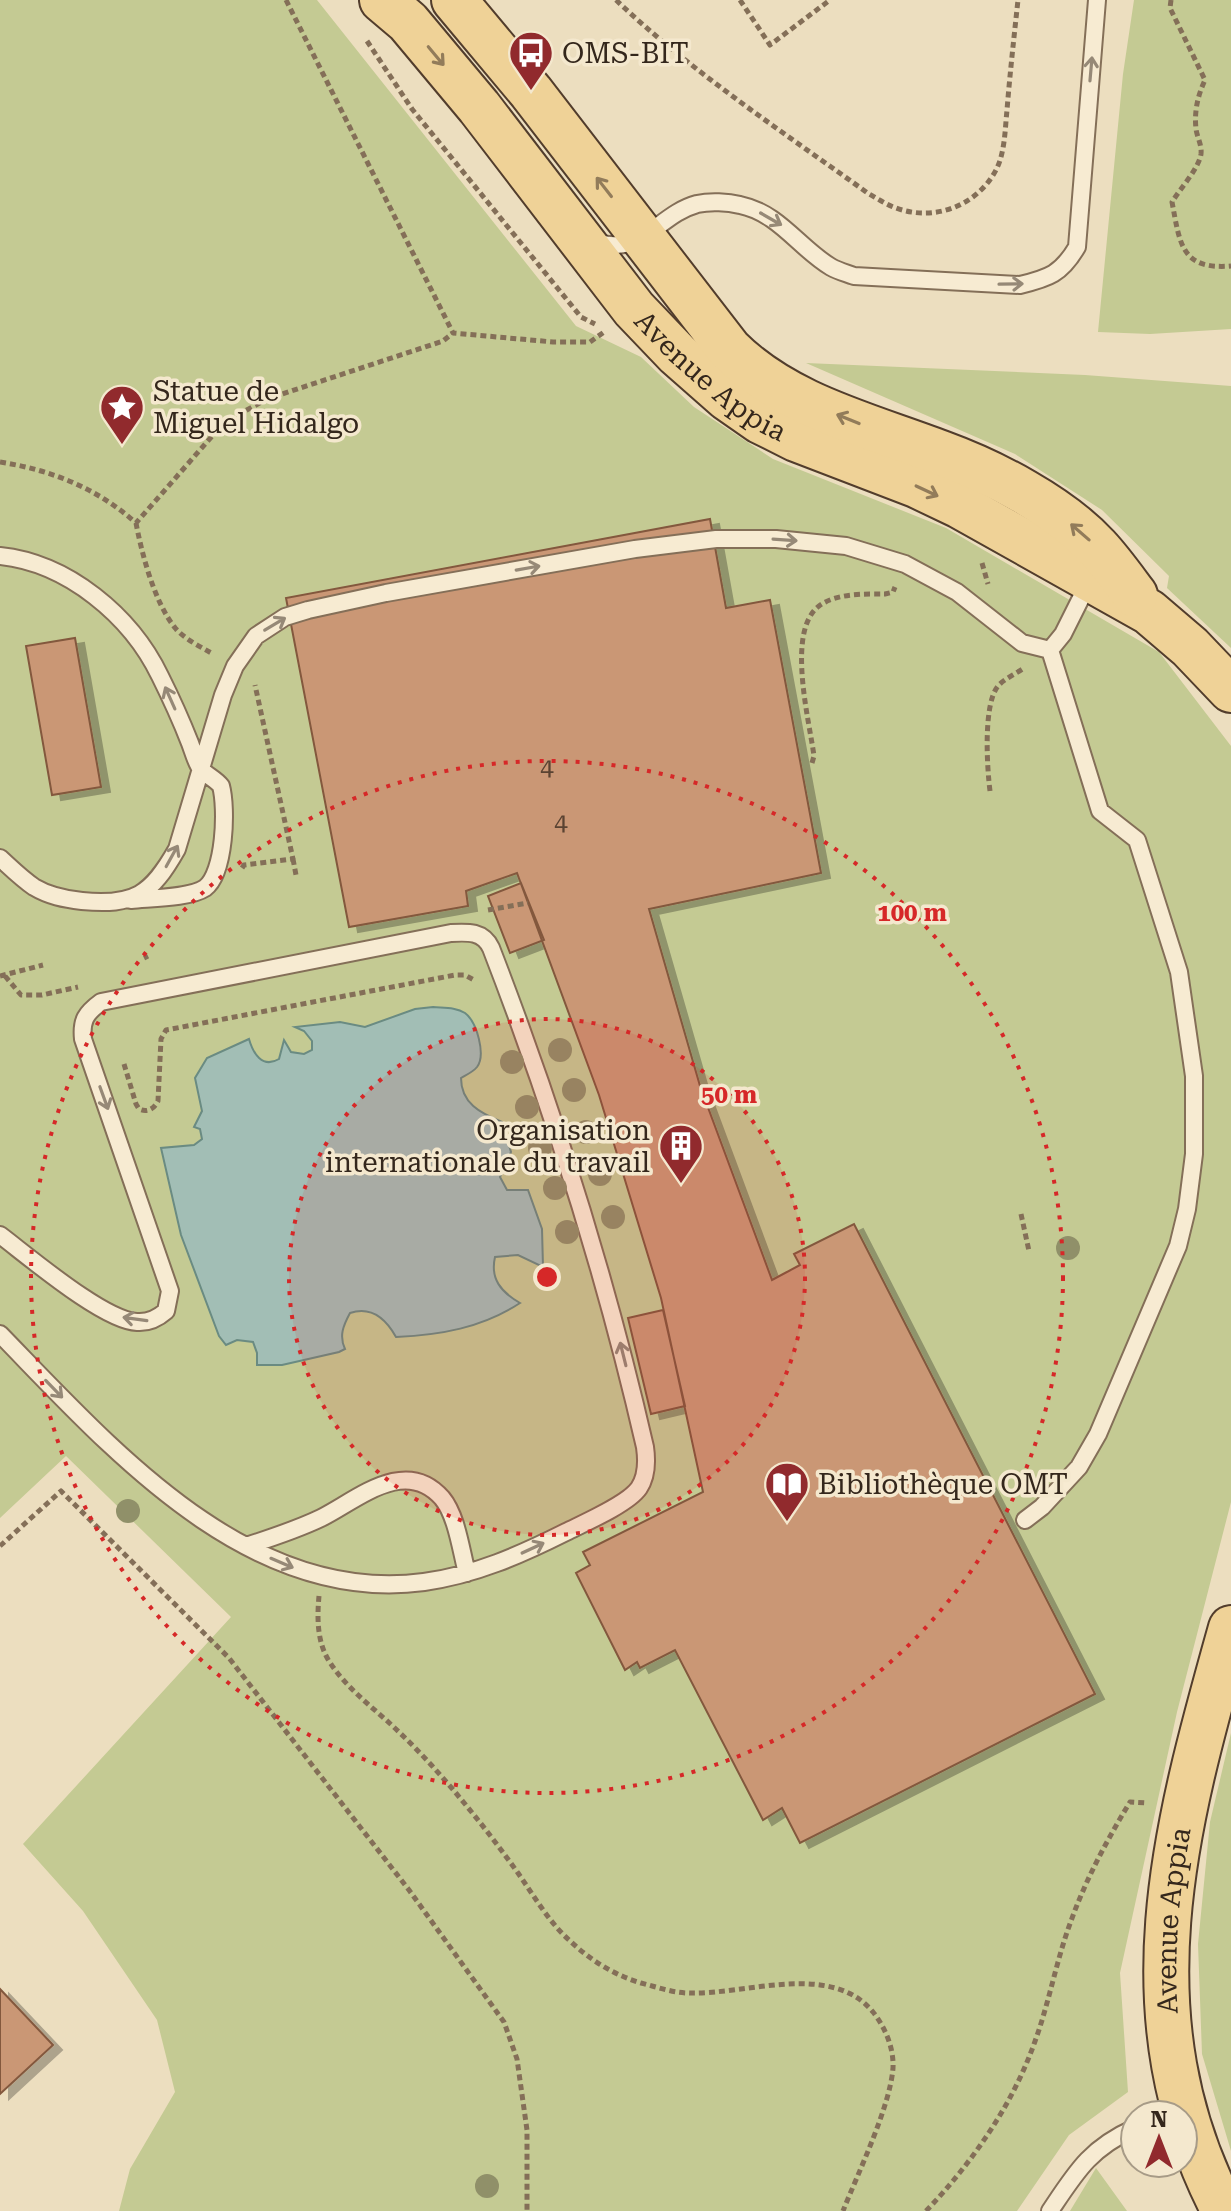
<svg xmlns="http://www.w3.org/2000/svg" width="1231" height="2211" font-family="'Roboto Serif',serif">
<defs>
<filter id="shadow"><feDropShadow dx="9" dy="5" stdDeviation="0" flood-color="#0004"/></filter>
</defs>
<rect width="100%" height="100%" fill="#ecdebf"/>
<!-- green -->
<path fill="#c4ca93" d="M0,0H317L576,326L641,357L694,407L773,459L946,528L1159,652L1231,746V1502L1177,1712L1120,1973L1128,2092L1069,2135L1017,2211H119L130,2169L175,2092L157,2020L83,1911L23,1844L231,1617L66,1456L0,1518Z
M1134,0H1231V329L1150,334L1098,332L1123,74Z
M806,363L1085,375L1231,386V648L1167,588L1169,576L1102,510L1015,454Z
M1231,1733V2151L1202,2054L1198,1944L1210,1822Z
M1096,2168L1127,2211H1070Z"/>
<!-- water -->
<path fill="#a2beb5" stroke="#6a8b82" stroke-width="2" d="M433,1007C444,1008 456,1007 465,1013C477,1022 486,1055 477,1067C473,1072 466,1075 461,1078C461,1103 480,1113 502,1122L511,1152L500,1177L507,1190H528L542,1229L543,1267L518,1255L495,1257C490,1279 501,1292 520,1303C482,1328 440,1335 396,1337C386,1319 371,1306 350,1313C343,1326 339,1336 345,1349L339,1352L282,1365H257V1353L253,1342L237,1340L226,1345L219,1336L181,1235L161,1148L194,1145L202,1139L200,1129L194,1127L202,1111L195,1078L207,1058L249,1039C253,1053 262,1069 279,1059L284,1040L291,1052L304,1054L312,1050V1041L304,1031L295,1027L340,1022L365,1027L415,1009Z"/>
<!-- building -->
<path fill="#ca9775" stroke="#83583e" stroke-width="2" filter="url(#shadow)" d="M710,519L726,608L770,600L821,873L649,909L700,1086L772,1280L800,1265L794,1254L854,1224L1095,1694L800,1843L782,1808L763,1820L675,1650L640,1668L637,1662L625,1670L576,1573L590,1565L583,1552L703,1492L661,1298L599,1095L517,873L466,891L468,906L349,927L286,598Z
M75,638L101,787L52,795L26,646Z
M521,883L544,940L510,953L488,896Z
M663,1310L685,1406L651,1414L628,1318Z
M0,1989L53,2045L0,2094Z"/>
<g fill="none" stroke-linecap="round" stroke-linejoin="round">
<!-- service casing -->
<g stroke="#846f58" stroke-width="20">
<path id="service" d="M593,241C641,259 657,215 697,204C710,201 728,202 740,205C779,213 799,248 831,267C838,271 846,273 854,276L1020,285C1049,278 1061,274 1077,247L1097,0
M0,556C68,563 131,616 160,676C171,698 181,720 190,743C193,751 195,759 199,766C203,774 215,778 221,786C227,808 225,873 205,888C190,898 150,898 131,900
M1050,650L1063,634L1089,582
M0,858C11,868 22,879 34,887C49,896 64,899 82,901C134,906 151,895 177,849L223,695L235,666L256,636L285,617L308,610L386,593L635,549L716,539H776L846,546L905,564L957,592L1022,643L1050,650
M0,1235C28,1256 104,1321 137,1322C149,1323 158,1318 166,1311L170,1291L83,1039C81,1020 86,1013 101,1002L451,933C468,932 483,931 491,948C554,1111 606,1277 645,1447C647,1461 647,1476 639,1488C628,1504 584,1523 566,1532C520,1555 475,1575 424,1582C248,1606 110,1447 0,1334
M1025,1520L1042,1507L1079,1467L1098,1434L1178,1246L1187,1209L1194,1154V1076L1179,972L1137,840L1100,811L1050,650
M246,1546C271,1538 296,1530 321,1518C357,1500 405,1456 442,1498C457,1516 461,1551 467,1573
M1050,2211C1076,2172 1090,2148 1135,2128"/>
</g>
<!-- primary casing -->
<g stroke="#523d2c" stroke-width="48">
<g id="primary">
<path id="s1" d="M382,0L408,22L479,107L634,309L677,354L727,398L760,421L796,439L916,485L960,506L1149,612L1190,647L1231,690"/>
<path d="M454,0L531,92L729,349C786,406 868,425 941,453C993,472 1059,506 1097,547C1111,562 1123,579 1135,595"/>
<path id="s2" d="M1224,2211C1122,2016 1175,1827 1231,1628"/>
</g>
</g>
<!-- path -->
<path stroke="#846f58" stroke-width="5" stroke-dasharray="6 4" stroke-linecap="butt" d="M286,0L453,333L553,342H590L604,332
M616,0C693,73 783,132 869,194C878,199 887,205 896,208C934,222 977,206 996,170C1005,153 1005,129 1007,110C1010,73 1014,37 1018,0
M740,0L770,45L830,0
M1171,0L1170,8L1205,80C1198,95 1194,111 1196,129C1197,137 1202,145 1201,154C1199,168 1180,189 1172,202C1180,244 1181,270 1231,266
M367,41L412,109L581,317L595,324
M0,462C51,470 97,488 136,523L214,434L230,419L267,399L443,341L453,333
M136,523C142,555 155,604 176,629C186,640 201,647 213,654
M982,563L988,584
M812,763L814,756C809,719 786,631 819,606C836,593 865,594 885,594L893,592L895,587
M990,791C987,768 983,704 998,686C1004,679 1017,673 1024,668
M293,859L296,875
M242,868L244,865L293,859L255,685
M488,910L528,903
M144,958L148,956
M0,976L43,965
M5,976L21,995H42L78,987
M124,1064L136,1104L139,1109C147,1113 154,1109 158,1101L161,1039L166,1030L455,975H465L474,980
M1021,1214L1029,1251
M0,1546L61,1491L229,1658L409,1890L504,2022L517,2059L527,2130V2211
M319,1596C317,1618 317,1642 329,1661C348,1691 377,1710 401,1734C420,1752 438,1772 455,1792C477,1818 498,1845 518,1873C534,1896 549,1922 569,1940C590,1960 614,1975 641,1983C657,1987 673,1993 689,1993C746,1995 831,1961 873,2012C885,2027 894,2048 893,2068C890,2107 858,2173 843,2211
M926,2211C971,2164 1012,2106 1034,2044C1049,2004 1056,1961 1071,1921C1086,1879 1107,1840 1130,1802L1147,1803"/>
<!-- service -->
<use href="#service" stroke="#f7ebd2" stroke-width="16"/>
<!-- primary -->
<use href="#primary" stroke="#efd297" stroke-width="44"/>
</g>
<!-- trees -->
<g fill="#909069">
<circle cx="560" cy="1050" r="12"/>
<circle cx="512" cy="1062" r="12"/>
<circle cx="574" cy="1090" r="12"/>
<circle cx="527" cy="1107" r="12"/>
<circle cx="586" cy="1132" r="12"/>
<circle cx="540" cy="1148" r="12"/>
<circle cx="600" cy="1174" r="12"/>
<circle cx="555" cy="1188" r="12"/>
<circle cx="613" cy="1217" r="12"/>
<circle cx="567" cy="1232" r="12"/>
<circle cx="1068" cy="1248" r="12"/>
<circle cx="128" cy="1511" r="12"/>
<circle cx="487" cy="2186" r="12"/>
</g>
<!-- one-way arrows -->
<defs><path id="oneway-shaft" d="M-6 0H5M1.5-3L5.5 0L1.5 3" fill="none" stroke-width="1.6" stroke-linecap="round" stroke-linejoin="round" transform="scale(2)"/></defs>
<g stroke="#927c5a">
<use href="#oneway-shaft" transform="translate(436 56) rotate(50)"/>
<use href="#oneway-shaft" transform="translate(604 187) rotate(-128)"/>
<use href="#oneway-shaft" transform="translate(848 419) rotate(-158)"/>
<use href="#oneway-shaft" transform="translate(927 491) rotate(25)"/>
<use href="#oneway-shaft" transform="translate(1080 532) rotate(-139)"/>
</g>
<g stroke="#968977">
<use href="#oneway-shaft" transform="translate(1091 69) rotate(-85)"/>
<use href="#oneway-shaft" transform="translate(771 219) rotate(30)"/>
<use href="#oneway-shaft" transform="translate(1011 284) rotate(-1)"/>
<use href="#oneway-shaft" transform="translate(785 540) rotate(4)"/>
<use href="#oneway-shaft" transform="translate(528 568) rotate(-10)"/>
<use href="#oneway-shaft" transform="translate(275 624) rotate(-31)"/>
<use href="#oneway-shaft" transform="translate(170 698) rotate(-114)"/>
<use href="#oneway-shaft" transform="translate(172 856) rotate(-61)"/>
<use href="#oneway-shaft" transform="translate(104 1098) rotate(70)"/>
<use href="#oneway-shaft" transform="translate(135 1319) rotate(-172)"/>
<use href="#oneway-shaft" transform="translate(623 1354) rotate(-104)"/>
<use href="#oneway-shaft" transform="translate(54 1389) rotate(46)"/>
<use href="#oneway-shaft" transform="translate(533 1548) rotate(-25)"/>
<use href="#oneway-shaft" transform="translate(282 1563) rotate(23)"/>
</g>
<!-- distance rings -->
<circle cx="547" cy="1277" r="258" fill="#d62828" fill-opacity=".12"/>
<g fill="none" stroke="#d62828" stroke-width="4" stroke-dasharray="4 8">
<circle cx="547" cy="1277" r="258"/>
<circle cx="547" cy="1277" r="516"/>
</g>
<!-- icons -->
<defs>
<g id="bus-pin" transform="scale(2.3)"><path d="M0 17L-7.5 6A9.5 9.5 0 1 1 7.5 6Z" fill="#912a2d" stroke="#f4e8ce"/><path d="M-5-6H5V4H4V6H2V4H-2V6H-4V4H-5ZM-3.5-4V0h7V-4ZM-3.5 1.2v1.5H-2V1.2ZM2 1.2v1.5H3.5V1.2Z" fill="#fff"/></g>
<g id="sight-pin" transform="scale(2.3)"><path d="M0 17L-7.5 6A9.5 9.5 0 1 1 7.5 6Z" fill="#912a2d" stroke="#f4e8ce"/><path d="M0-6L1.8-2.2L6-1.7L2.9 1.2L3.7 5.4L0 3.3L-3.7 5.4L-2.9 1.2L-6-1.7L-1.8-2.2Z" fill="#fff"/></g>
<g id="building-pin" transform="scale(2.3)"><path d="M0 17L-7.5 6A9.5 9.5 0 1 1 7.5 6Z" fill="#912a2d" stroke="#f4e8ce"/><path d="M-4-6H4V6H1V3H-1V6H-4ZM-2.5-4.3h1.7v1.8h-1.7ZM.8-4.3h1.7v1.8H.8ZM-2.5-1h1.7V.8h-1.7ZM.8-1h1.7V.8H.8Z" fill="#fff"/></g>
<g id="library-pin" transform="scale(2.3)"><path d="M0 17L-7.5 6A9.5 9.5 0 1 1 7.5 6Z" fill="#912a2d" stroke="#f4e8ce"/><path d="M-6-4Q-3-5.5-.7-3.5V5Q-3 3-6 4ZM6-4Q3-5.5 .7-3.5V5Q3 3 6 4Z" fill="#fff"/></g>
</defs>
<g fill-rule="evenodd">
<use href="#bus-pin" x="531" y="53"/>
<use href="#sight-pin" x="122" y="407"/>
<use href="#building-pin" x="681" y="1146"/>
<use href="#library-pin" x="787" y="1484"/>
</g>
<g text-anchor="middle" stroke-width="7" stroke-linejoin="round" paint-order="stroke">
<!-- number labels -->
<g font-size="24" fill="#5a4332">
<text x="547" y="776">4</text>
<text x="561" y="831">4</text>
</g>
<!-- poi labels -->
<g font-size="28" fill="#34271c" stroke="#f4e8ce" text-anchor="start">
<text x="562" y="63">OMS-BIT</text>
<text x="153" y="401">Statue de<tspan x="153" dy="32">Miguel Hidalgo</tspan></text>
<text x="650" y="1140" text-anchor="end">Organisation<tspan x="650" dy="32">internationale du travail</tspan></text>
<text x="818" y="1494">Bibliothèque OMT</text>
</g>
<!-- street labels -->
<g font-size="28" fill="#34271c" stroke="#f4e8ce">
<text dy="10" stroke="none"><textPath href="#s1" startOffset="502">Avenue Appia</textPath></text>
<text dy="10" stroke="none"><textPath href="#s2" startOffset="300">Avenue Appia</textPath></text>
</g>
</g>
<circle cx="547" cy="1277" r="12" fill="#d62828" stroke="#f4e8ce" stroke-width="4"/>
<g font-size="24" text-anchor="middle" font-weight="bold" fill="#d62828" stroke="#f4e8ce" stroke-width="7" stroke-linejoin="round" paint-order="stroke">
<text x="912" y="921">100 m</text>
<text x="729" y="1103">50 m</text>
</g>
<!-- north arrow -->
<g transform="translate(1159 2139)"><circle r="38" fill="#f4e8ce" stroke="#a79b87" stroke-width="2"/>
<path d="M0-6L14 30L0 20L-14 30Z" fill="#912a2d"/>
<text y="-12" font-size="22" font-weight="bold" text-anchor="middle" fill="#34271c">N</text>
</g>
</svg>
